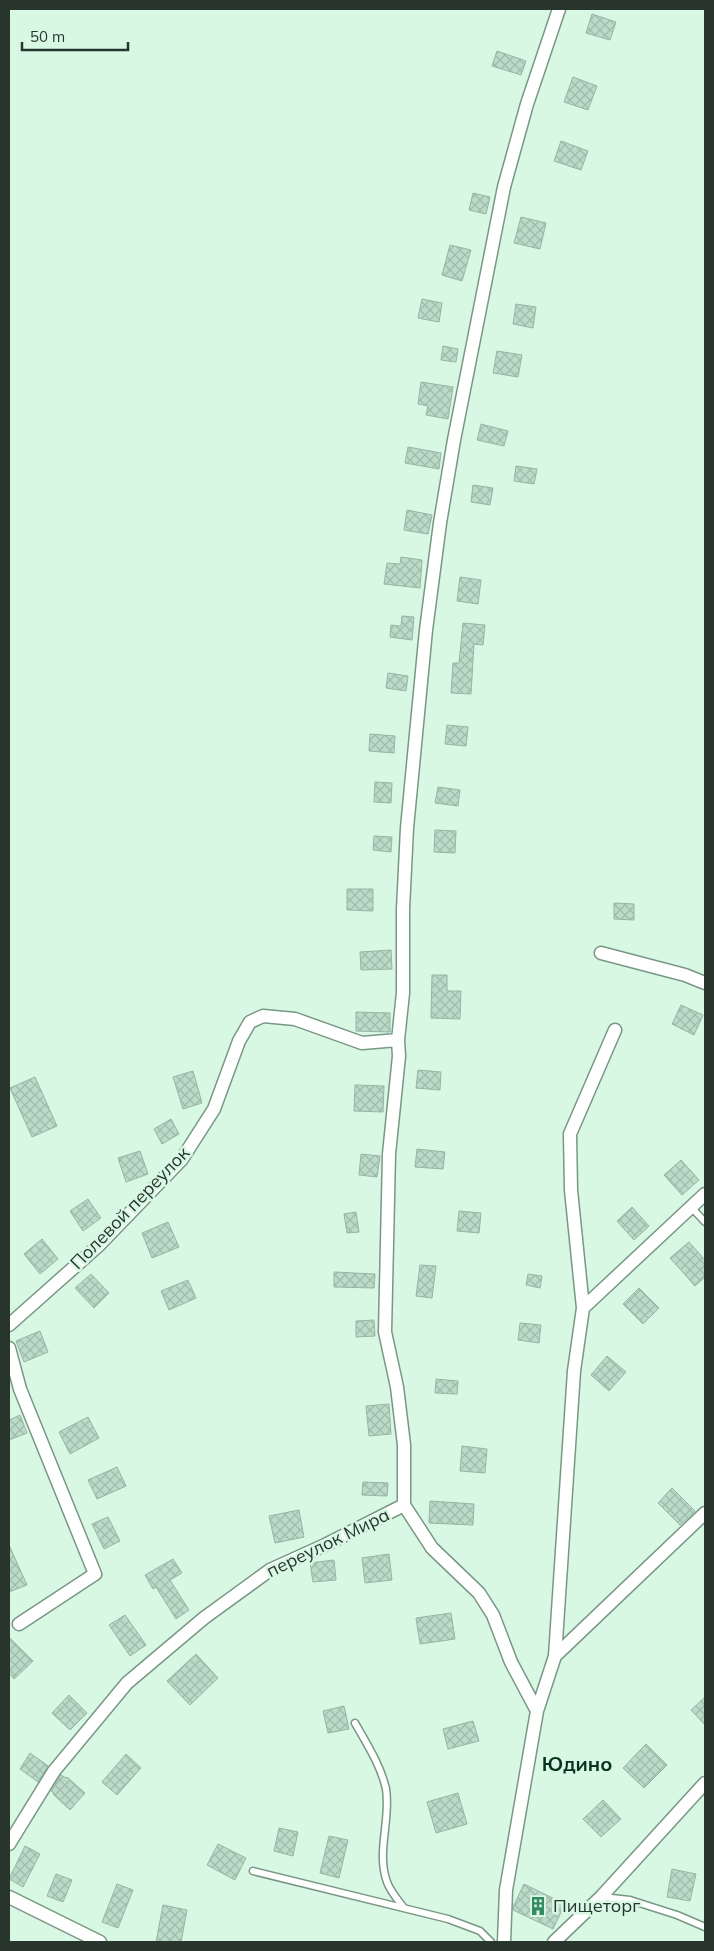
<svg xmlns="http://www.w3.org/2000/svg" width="714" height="1951" font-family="Mulish,sans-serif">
<defs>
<pattern id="building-cross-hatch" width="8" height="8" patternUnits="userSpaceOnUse" patternTransform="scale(1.25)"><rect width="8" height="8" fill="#bbdac7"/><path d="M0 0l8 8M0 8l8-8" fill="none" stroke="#a1bcab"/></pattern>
</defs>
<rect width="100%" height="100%" fill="#d8f8e4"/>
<!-- building -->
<path fill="url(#building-cross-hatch)" stroke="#96b5a2" d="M592,14L616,22L610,40L586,33Z
M497,51L526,61L521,75L492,66Z
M573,77L597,86L588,110L564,102Z
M561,141L588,151L581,170L554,161Z
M473,193L490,197L486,214L469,210Z
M521,217L546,223L540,249L514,243Z
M450,245L471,250L462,281L442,275Z
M422,299L442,303L439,322L418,318Z
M516,304L536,307L533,328L513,324Z
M443,346L458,349L456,362L441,360Z
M497,351L522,355L518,377L493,373Z
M421,382L453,387L448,419L426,415L428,406L418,404Z
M481,424L508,431L504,446L477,440Z
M408,447L441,453L439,469L405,463Z
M516,466L537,469L534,484L514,481Z
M473,485L493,488L490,505L471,502Z
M407,510L432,515L428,534L404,530Z
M401,557L422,560L420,588L384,584L387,563L400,564Z
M460,577L481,580L478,604L457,601Z
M402,616L414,617L412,640L390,637L391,625L401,626Z
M463,623L485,625L483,645L474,644L471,694L451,693L453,663H459Z
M388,673L408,676L406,691L386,688Z
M447,725L468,727L466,746L445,744Z
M370,734L395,736L394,753L369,751Z
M375,782L392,783L391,803L374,802Z
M438,787L460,790L458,806L435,803Z
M435,830L456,831L455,853L434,852Z
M374,836L392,837L391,852L373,850Z
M347,889H373V911L347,910Z
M614,903L634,904V920L614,919Z
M391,950L392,969L361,970L360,952Z
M432,975H447V991H461L460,1019L431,1018Z
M681,1005L703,1015L694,1035L672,1024Z
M356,1012L390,1013V1032L356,1031Z
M418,1070L441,1072L440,1090L416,1088Z
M193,1071L202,1103L183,1109L173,1077Z
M35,1077L57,1126L32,1137L10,1088Z
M355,1085L384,1086L383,1112L354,1111Z
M171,1119L179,1134L162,1144L154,1129Z
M417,1149L445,1152L443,1169L415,1167Z
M140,1151L148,1174L126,1182L118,1158Z
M361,1154L380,1156L377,1177L359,1175Z
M681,1160L699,1180L682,1195L664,1175Z
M88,1199L101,1218L83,1231L70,1211Z
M632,1207L649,1226L634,1240L617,1221Z
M459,1211L481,1213L479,1233L457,1231Z
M356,1212L359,1232L347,1233L344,1214Z
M168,1222L179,1247L152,1258L142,1233Z
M42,1239L58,1259L40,1274L24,1254Z
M689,1242L705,1260V1277L695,1286L670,1258Z
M420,1265L436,1266L432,1298L416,1296Z
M334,1272L375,1274L374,1288L334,1287Z
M91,1274L109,1293L94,1308L75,1288Z
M528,1274L542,1276L540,1288L526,1285Z
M188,1280L196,1298L169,1310L161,1291Z
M639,1288L659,1308L643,1324L623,1304Z
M374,1320L375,1336L356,1337V1321Z
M520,1323L541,1325L539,1343L518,1340Z
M40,1331L48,1352L24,1362L16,1341Z
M607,1356L626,1372L609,1391L591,1375Z
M436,1379L458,1381L457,1394L435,1393Z
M389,1404L391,1434L369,1436L366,1406Z
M20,1415L27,1433L9,1440V1420Z
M88,1417L99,1438L70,1454L59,1432Z
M462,1446L487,1449L485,1473L460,1471Z
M117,1467L126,1486L97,1499L88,1480Z
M363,1482L388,1483L387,1496L362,1495Z
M672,1488L695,1511L680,1525L658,1503Z
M430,1501L474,1504L473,1525L429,1523Z
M299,1510L304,1537L275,1543L269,1516Z
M108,1517L120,1541L104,1549L92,1524Z
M9,1545L27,1585L9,1592Z
M389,1554L392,1580L365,1583L362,1558Z
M173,1559L182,1573L170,1580L189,1610L176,1619L156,1587L153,1589L145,1575Z
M334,1560L336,1580L313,1582L310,1563Z
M451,1613L455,1639L420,1644L416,1618Z
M125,1615L146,1645L130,1656L109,1625Z
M9,1637L33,1661L14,1679L9,1673Z
M196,1654L218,1678L190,1705L167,1681Z
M69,1695L87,1713L70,1730L52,1713Z
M705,1697V1725L691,1710Z
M344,1706L349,1729L328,1733L323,1711Z
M473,1721L479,1741L448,1749L443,1729Z
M646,1744L667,1765L644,1788L623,1768Z
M30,1753L48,1766L38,1782L20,1769Z
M126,1754L141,1768L117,1795L102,1782Z
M61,1775L66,1778L67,1777L85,1793L70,1810L53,1794L54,1793L51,1791Z
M458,1793L467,1824L436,1833L427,1802Z
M603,1800L621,1819L601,1837L583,1819Z
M279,1828L298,1832L293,1856L274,1851Z
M329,1836L348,1840L339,1878L320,1873Z
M218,1844L246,1858L235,1880L207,1865Z
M25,1846L40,1854L23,1887L9,1879Z
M672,1869L696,1874L690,1901L667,1897Z
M56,1874L72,1880L63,1902L47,1896Z
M117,1884L133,1890L118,1928L102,1922Z
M524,1884L565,1904L553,1929L513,1910L514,1905Z
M163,1905L187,1910L181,1942H156Z"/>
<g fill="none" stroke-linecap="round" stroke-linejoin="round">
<!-- lane casing -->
<g stroke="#799785" stroke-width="9">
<path id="lane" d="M691,1207L705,1222
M355,1723C367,1744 381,1766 386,1789C391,1820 376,1852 387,1882C390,1891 398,1900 404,1908
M253,1871L448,1919L480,1931L491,1942
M602,1897L630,1900L677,1915L705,1927"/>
</g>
<!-- street casing -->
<g stroke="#799785" stroke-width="15">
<path id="street" d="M601,953L685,975L705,983
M583,1308L705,1194
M9,1325L98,1246L182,1159L214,1109L239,1041L250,1022L263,1016L295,1019L362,1043L398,1040
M9,1348L20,1389L95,1574L19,1624
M555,1656L705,1513
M537,1711L555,1656L574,1371L583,1308L571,1190L570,1134L615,1030
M9,1844L54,1771L127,1683L204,1618L270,1570L325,1545L404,1505
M9,1897L100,1942
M504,1942L506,1890L537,1711L511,1662L493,1615L479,1593L432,1548L404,1505V1445L397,1387L385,1332L389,1154L399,1056L398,1040L403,993V909L407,828L426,630L440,523L454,440L504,187L527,104L559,9
M554,1942L601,1897L705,1783"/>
</g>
<!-- lane -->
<use href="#lane" stroke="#fff" stroke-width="6"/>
<!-- street -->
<use href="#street" stroke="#fff" stroke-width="12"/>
</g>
<!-- icons -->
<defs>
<g id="building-bare" transform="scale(1.5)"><path d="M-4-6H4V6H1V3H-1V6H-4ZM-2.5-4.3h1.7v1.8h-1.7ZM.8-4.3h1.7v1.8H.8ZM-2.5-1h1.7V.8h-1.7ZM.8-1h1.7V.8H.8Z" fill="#348b5f" stroke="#d8f8e4" stroke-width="2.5" paint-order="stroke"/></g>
</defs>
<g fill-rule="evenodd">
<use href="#building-bare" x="538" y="1906"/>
</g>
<g text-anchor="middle" stroke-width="5" stroke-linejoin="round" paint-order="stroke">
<!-- street labels -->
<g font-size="18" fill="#28352d" stroke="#d8f8e4">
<text transform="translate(130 1208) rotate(-46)" y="6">Полевой переулок</text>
<text transform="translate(328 1543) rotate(-26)" y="6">переулок Мира</text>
</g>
<!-- poi labels -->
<g font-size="18" fill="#28352d" stroke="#d8f8e4" text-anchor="start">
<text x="553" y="1912">Пищеторг</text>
</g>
<!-- quarter labels -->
<g font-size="20" font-weight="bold" fill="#06321e" stroke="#d8f8e4">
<text x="577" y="1771">Юдино</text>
</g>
</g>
<!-- border -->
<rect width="714" height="1951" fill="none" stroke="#28352d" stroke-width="20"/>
<!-- scale -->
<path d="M22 42v8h106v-8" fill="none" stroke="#28352d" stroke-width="2.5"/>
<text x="30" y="42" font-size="15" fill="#28352d" stroke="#d8f8e4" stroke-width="4" paint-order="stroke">50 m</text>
</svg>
